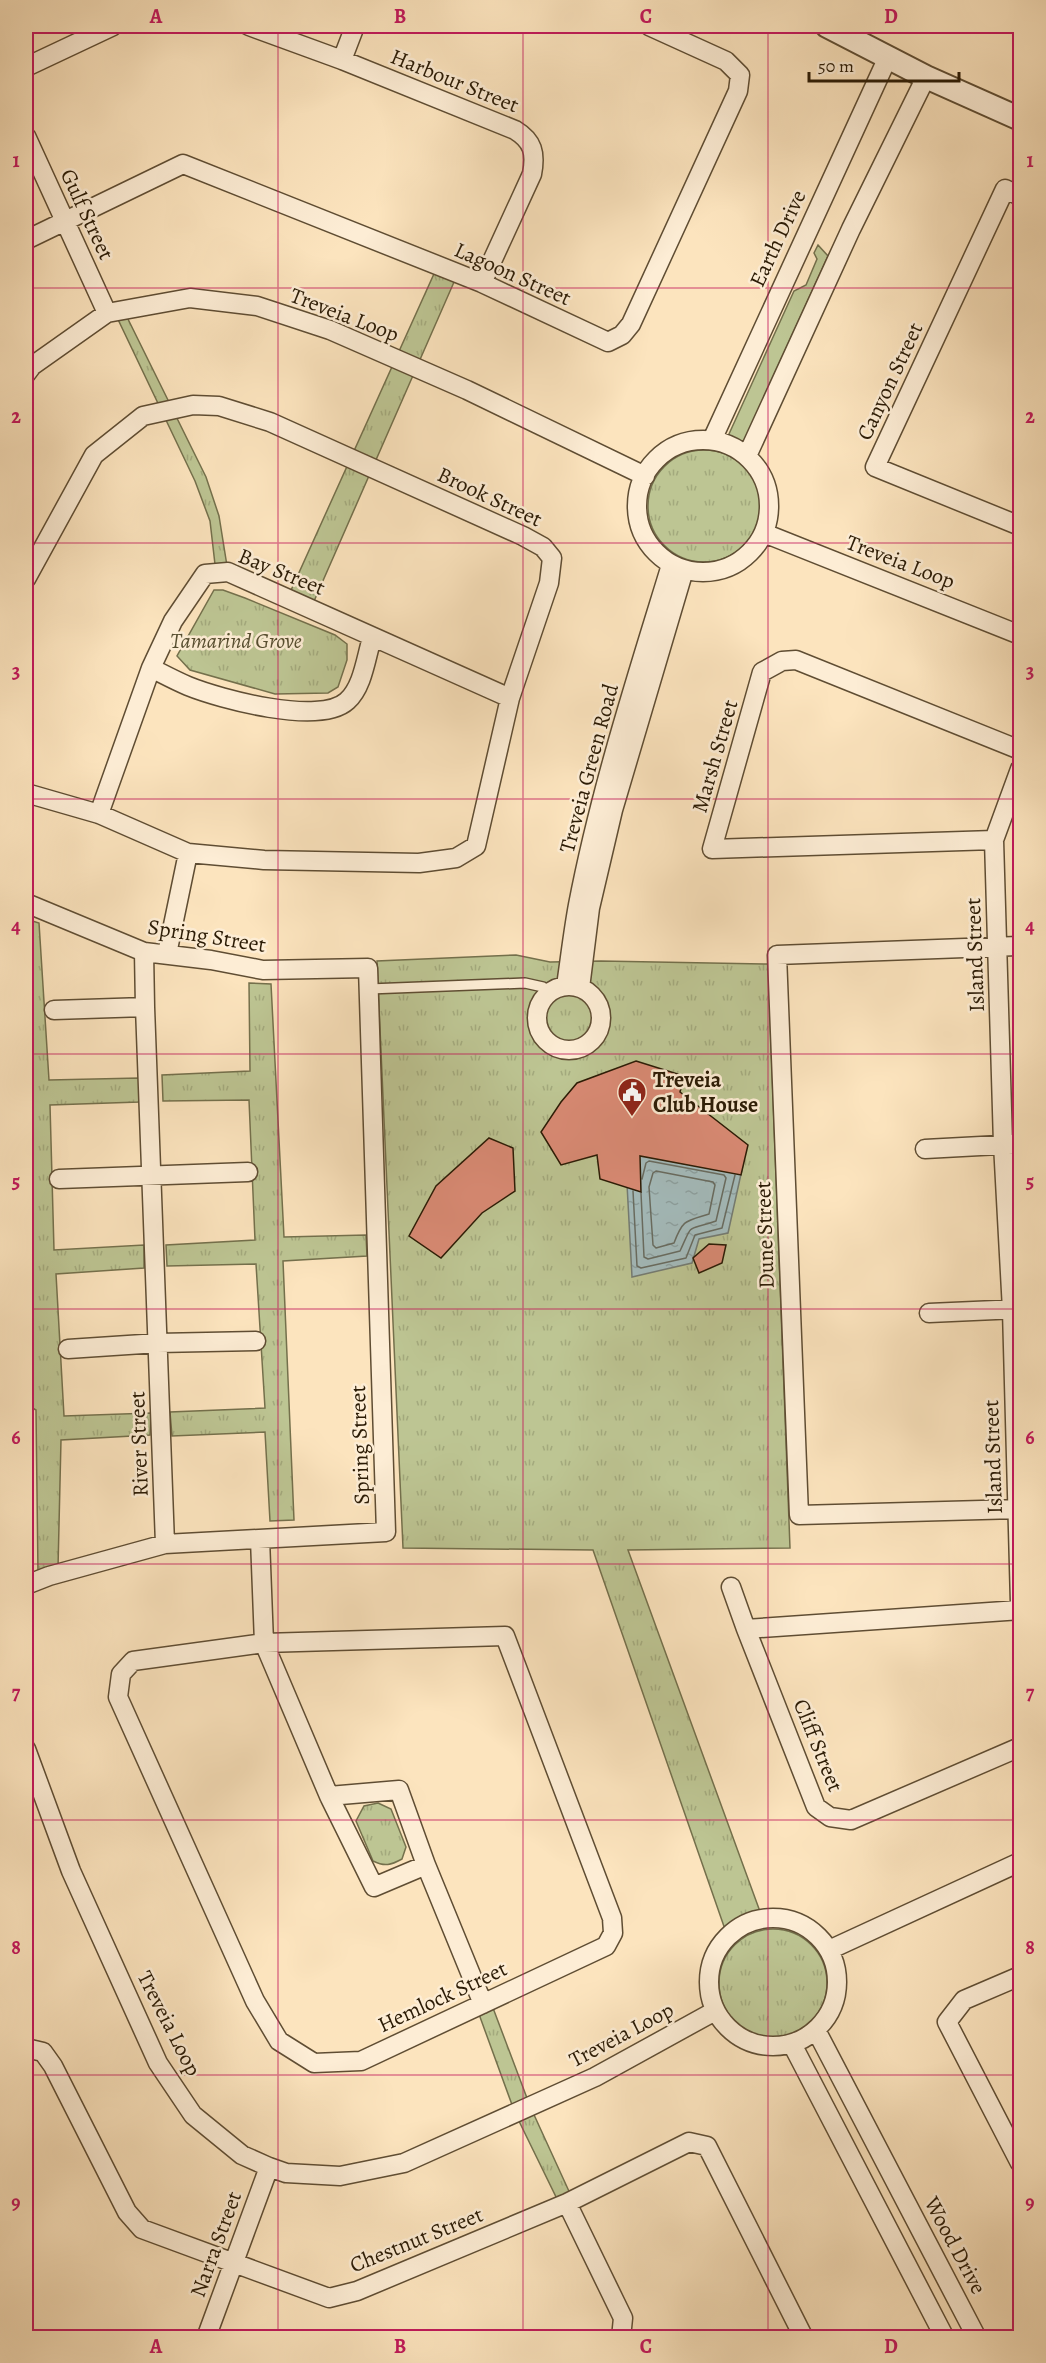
<svg xmlns="http://www.w3.org/2000/svg" width="1046" height="2363" font-family="Alegreya,serif">
<defs>
<pattern id="park-tufts" width="24" height="20" patternUnits="userSpaceOnUse" patternTransform="scale(1.5)"><rect width="24" height="20" fill="#bdc593"/><path d="M3 7l-1-3M5 7V3M7 7l1-3M15 17l-1-3M17 17v-4M19 17l1-3" fill="none" stroke="#a3a97d"/></pattern>
<pattern id="water-ripples" width="26" height="14" patternUnits="userSpaceOnUse" patternTransform="scale(1.5)"><rect width="26" height="14" fill="#a4bcbd"/><path d="M2 4q2-2 4 0t4 0M15 11q2-2 4 0t4 0" fill="none" stroke="#8da1a1"/></pattern>
</defs>
<rect width="100%" height="100%" fill="#fce4be"/>
<filter id="stains"><feTurbulence type="fractalNoise" baseFrequency=".00333" numOctaves="4"/><feColorMatrix values="0 0 0 0 .2 0 0 0 0 .09 0 0 0 0 .02 0 0 0 .5 -.17"/></filter>
<radialGradient id="worn" r=".72"><stop offset=".6" stop-color="#630" stop-opacity="0"/><stop offset="1" stop-color="#630" stop-opacity=".3"/></radialGradient>
<!-- grass -->
<path fill="#bdc593" stroke="#74704c" stroke-width="1.5" d="M818,245L828,256L744,441L737,443L732,441L729,434L794,291L806,285L817,259L814,253Z"/>
<!-- park -->
<path fill="url(#park-tufts)" stroke="#74704c" stroke-width="1.5" d="M438,265L458,273L311,608L288,597Z
M123,309L206,477L219,516L228,572L216,573L210,521L195,481L114,311Z
M648 506a56 56 0 1 1 112 0a56 56 0 1 1-112 0Z
M214,590H223L245,598L335,635L347,644V660L338,687L328,693L275,694L190,670L177,656Z
M26,919L39,923L49,1080L139,1078V1102L50,1105L54,1250L144,1245V1268L56,1274L64,1416L151,1413L150,1435L61,1440L58,1568L38,1574L36,1410L26,1404Z
M516,955L550,962L601,961L768,964L790,1548L628,1550L762,1917L743,1923L727,1935L593,1550L403,1548L377,961Z
M249,983L271,984L284,1237L366,1235L367,1256L283,1261L294,1520L270,1521L265,1432L172,1436L170,1412L265,1408L256,1264L167,1266L166,1245L255,1240L249,1100L163,1101L162,1075L250,1071Z
M378,1803L391,1809L406,1847L402,1859C391,1865 385,1867 373,1861L356,1821L364,1806Z
M719 1983a54 54 0 1 1 108 0a54 54 0 1 1-108 0Z
M490,2000L530,2106L573,2200L560,2205L515,2113L476,2006Z"/>
<!-- water -->
<path fill="url(#water-ripples)" stroke="#747c73" stroke-width="1.5" d="M637,1145L743,1165L728,1233L699,1239L692,1263L632,1277L627,1184Z"/>
<g fill="none" stroke-linecap="round" stroke-linejoin="round">
<!-- shore -->
<path stroke="#686c61" stroke-width="1.5" d="M656,1171L713,1182L715,1185L709,1214C686,1221 683,1219 674,1243L656,1248L653,1245L649,1187L653,1173Z
M633,1191L637,1266L641,1268L686,1258L695,1235L722,1228L735,1175
M641,1193L644,1257L648,1259L680,1251C694,1221 685,1232 716,1221L726,1178L724,1175L649,1161L646,1163L642,1179"/>
</g>
<!-- building -->
<path fill="#d98a74" stroke="#2b1b05" stroke-width="1.5" d="M636,1061L684,1076L680,1092L748,1145L741,1175L640,1156L641,1192L600,1179L597,1155L561,1165L541,1132L561,1102L577,1083Z
M489,1138L513,1148L515,1191L482,1213L441,1258L409,1236L436,1186Z
M709,1244L726,1245L722,1263L699,1273L693,1258Z"/>
<g fill="none" stroke-linecap="round" stroke-linejoin="round">
<!-- service casing -->
<g stroke="#5f4d33" stroke-width="12">
<path id="service" d="M369,989L525,983L543,987L551,992"/>
</g>
<!-- minor casing -->
<g stroke="#5f4d33" stroke-width="21">
<path id="minor" d="M249,26L342,60L515,130C533,141 536,153 532,174L482,283
M342,60L355,26
M26,67L113,26
M26,136L107,313
M1020,196L1005,189L875,467L1020,526
M26,240L183,164L482,283L608,342L622,335L631,324L738,91L740,75L726,61L649,26
M26,374L32,366L107,313L190,298L257,306L330,330L467,390L645,476
M637 506a66 66 0 1 1 132 0a66 66 0 1 1-132 0Z
M712,440L888,57
M747,456L851,229L926,77
M764,533L1020,635
M26,579L94,455L143,416L193,405L219,406L270,422L523,536L543,547L552,558L549,583L510,698L476,846L456,858L419,863L264,860L188,853L99,814L26,793
M151,668C163,674 176,681 188,686C220,699 320,726 347,701C363,687 366,657 372,638
M1020,769L994,840L1003,1144L1012,1310L1020,1603
M99,814L151,668L173,621L205,574L228,572L510,698
M994,840L712,849L762,672L782,661L796,660L1020,750
M26,903L144,952L211,960L263,970L368,968L386,1532L165,1544L49,1576L26,1585
M1020,946L777,955L799,1515L1020,1509
M144,952L145,1007L165,1544
M167,954L188,853
M566,986C570,959 573,932 578,905C600,790 637,676 671,565
M537 1018a32 32 0 1 1 64 0a32 32 0 1 1-64 0Z
M580,988L590,908L613,810L684,570
M54,1010L145,1007
M925,1149L1020,1144
M59,1179L248,1172
M929,1313L1020,1309
M68,1349L158,1343L256,1341
M260,1539L264,1643L329,1796L374,1887L426,1865L483,2004
M731,1587L746,1629
M1020,1610L746,1629L816,1807L830,1817L851,1820L1020,1747
M505,1636L612,1918L613,1933L606,1946L361,2061L314,2063L279,2041L255,2001L118,1697L121,1674L133,1661L264,1643Z
M26,1749L71,1871L158,2063L193,2115L242,2155L269,2167L286,2173L340,2176L404,2163L595,2077L715,2011
M329,1796L399,1790L426,1865
M709 1982a64 64 0 1 1 128 0a64 64 0 1 1-128 0Z
M829,1950L1020,1862
M1020,1976L964,2000L947,2022L1020,2163
M816,2030L977,2338
M792,2044L945,2338
M26,2048L43,2052L53,2066L127,2212L142,2229L329,2298L357,2291L567,2203L689,2142L707,2146L804,2338
M567,2203L623,2318L621,2338
M206,2338L269,2167"/>
</g>
<!-- tertiary casing -->
<g stroke="#5f4d33" stroke-width="26">
<path id="tertiary" d="M827,26L926,77L1020,119"/>
</g>
<!-- service -->
<use href="#service" stroke="#fdedd5" stroke-width="9"/>
<!-- minor -->
<use href="#minor" stroke="#fdedd5" stroke-width="18"/>
<!-- tertiary -->
<use href="#tertiary" stroke="#fdedd5" stroke-width="22"/>
</g>
<!-- grid -->
<path fill="none" stroke="#c2185b" stroke-width="1.5" stroke-opacity="0.55" d="M278,26V2338M523,26V2338M768,26V2338M26,288H1020M26,543H1020M26,799H1020M26,1054H1020M26,1309H1020M26,1564H1020M26,1820H1020M26,2075H1020"/>
<!-- icons -->
<defs>
<g id="civic-pin" transform="scale(1.5)"><path d="M0 17L-7.5 6A9.5 9.5 0 1 1 7.5 6Z" fill="#8f2418" stroke="#fdedd5"/><path d="M-.6-6.5H3V-4.5H.6V-3L4-1V1h2V6H-6V1h2V-1L-.6-3ZM-1.2 2.5V6h2.4V2.5Z" fill="#fff"/></g>
</defs>
<g fill-rule="evenodd">
<use href="#civic-pin" x="632" y="1092"/>
</g>
<g text-anchor="middle" stroke-width="5" stroke-linejoin="round" paint-order="stroke">
<!-- street labels -->
<g font-size="22" fill="#2b1b05" stroke="#fdedd5">
<text transform="translate(455 80) rotate(22)" y="8">Harbour Street</text>
<text transform="translate(88 214) rotate(65)" y="8">Gulf Street</text>
<text transform="translate(777 238) rotate(-65)" y="8">Earth Drive</text>
<text transform="translate(513 273) rotate(24)" y="8">Lagoon Street</text>
<text transform="translate(345 314) rotate(21)" y="8">Treveia Loop</text>
<text transform="translate(889 381) rotate(-65)" y="8">Canyon Street</text>
<text transform="translate(490 496) rotate(25)" y="8">Brook Street</text>
<text transform="translate(901 561) rotate(21)" y="8">Treveia Loop</text>
<text transform="translate(282 571) rotate(22)" y="8">Bay Street</text>
<text transform="translate(714 756) rotate(-74)" y="8">Marsh Street</text>
<text transform="translate(588 768) rotate(-75)" y="8">Treveia Green Road</text>
<text transform="translate(207 935) rotate(9)" y="8">Spring Street</text>
<text transform="translate(974 955) rotate(-92)" y="8">Island Street</text>
<text transform="translate(764 1235) rotate(-92)" y="8">Dune Street</text>
<text transform="translate(138 1444) rotate(-92)" y="8">River Street</text>
<text transform="translate(359 1445) rotate(-92)" y="8">Spring Street</text>
<text transform="translate(992 1457) rotate(-92)" y="8">Island Street</text>
<text transform="translate(819 1745) rotate(68)" y="8">Cliff Street</text>
<text transform="translate(442 1996) rotate(-25)" y="8">Hemlock Street</text>
<text transform="translate(170 2023) rotate(63)" y="8">Treveia Loop</text>
<text transform="translate(621 2034) rotate(-28)" y="8">Treveia Loop</text>
<text transform="translate(416 2239) rotate(-22)" y="8">Chestnut Street</text>
<text transform="translate(215 2244) rotate(-70)" y="8">Narra Street</text>
<text transform="translate(956 2245) rotate(62)" y="8">Wood Drive</text>
</g>
<!-- park labels -->
<g font-size="22" font-style="italic" fill="#574e30" stroke="#fdedd5">
<text x="236" y="648">Tamarind Grove</text>
</g>
<!-- poi labels -->
<g font-size="22" font-weight="bold" fill="#2b1b05" stroke="#fdedd5" text-anchor="start">
<text x="653" y="1087">Treveia<tspan x="653" dy="25">Club House</tspan></text>
</g>
</g>
<!-- margin -->
<rect width="1046" height="2363" fill="none" stroke="#fce4be" stroke-width="66"/>
<!-- scale -->
<path d="M809 72v9h150v-9" fill="none" stroke="#2b1b05" stroke-width="3"/>
<text x="818" y="72" font-size="18" fill="#2b1b05" stroke="#fdedd5" stroke-width="4.5" paint-order="stroke">50 m</text>
<rect x="33" y="33" width="980" height="2297" fill="none" stroke="#c2185b" stroke-width="2"/>
<g font-size="20" text-anchor="middle" font-weight="bold" fill="#c2185b">
<text x="156" y="23">A</text>
<text x="400" y="23">B</text>
<text x="646" y="23">C</text>
<text x="891" y="23">D</text>
<text x="16" y="167">1</text>
<text x="1030" y="167">1</text>
<text x="16" y="423">2</text>
<text x="1030" y="423">2</text>
<text x="16" y="678">3</text>
<text x="1030" y="678">3</text>
<text x="16" y="933">4</text>
<text x="1030" y="933">4</text>
<text x="16" y="1188">5</text>
<text x="1030" y="1188">5</text>
<text x="16" y="1444">6</text>
<text x="1030" y="1444">6</text>
<text x="16" y="1699">7</text>
<text x="1030" y="1699">7</text>
<text x="16" y="1954">8</text>
<text x="1030" y="1954">8</text>
<text x="16" y="2209">9</text>
<text x="1030" y="2209">9</text>
<text x="156" y="2353">A</text>
<text x="400" y="2353">B</text>
<text x="646" y="2353">C</text>
<text x="891" y="2353">D</text>
</g>
<rect width="100%" height="100%" filter="url(#stains)"/>
<rect width="100%" height="100%" fill="url(#worn)"/>
</svg>
